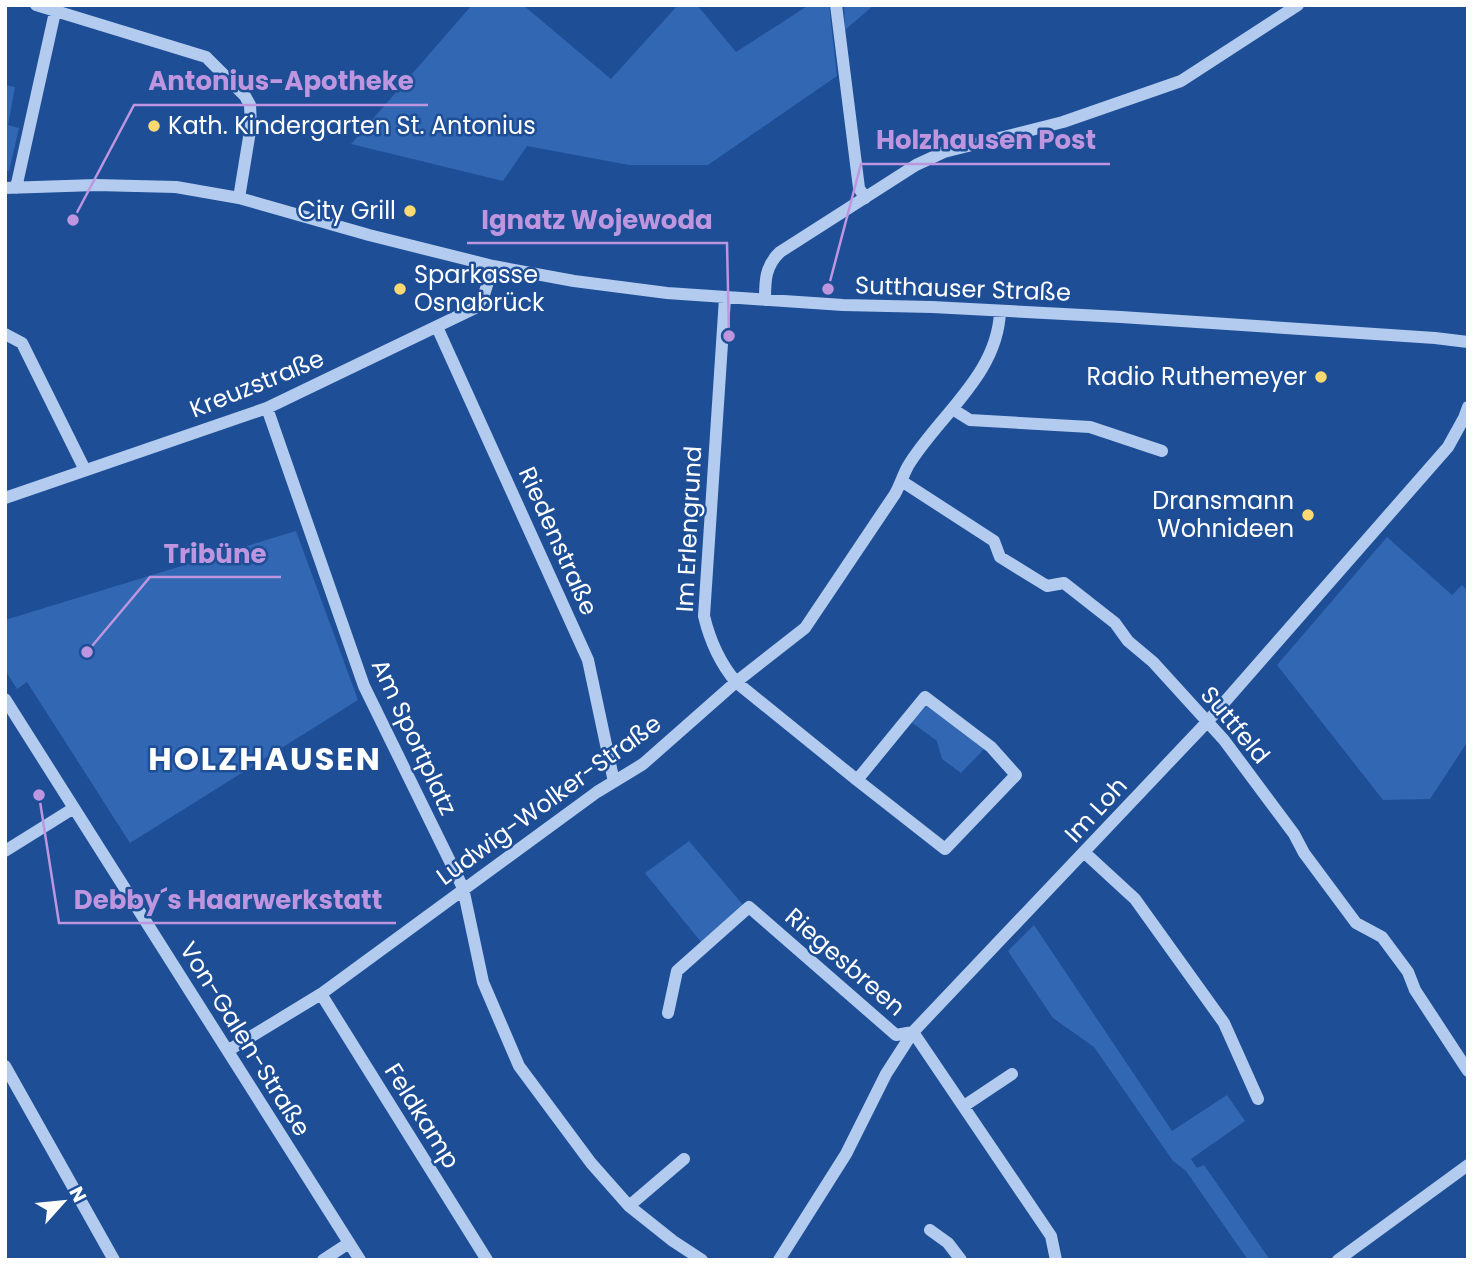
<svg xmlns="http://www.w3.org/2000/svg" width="1473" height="1265" font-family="Poppins,sans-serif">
<rect width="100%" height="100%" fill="#1e4e96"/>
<!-- green -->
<path fill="#3267b3" d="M472,5H523L611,79L678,5H697L736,52L809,5H829L837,76L708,165H629L527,146L503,181L351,144Z
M844,5H874L845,30Z
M5,85L15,87L8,125L19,128L9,171H5Z
M296,531L358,700L130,843L27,682L17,689L5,670V620Z
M1387,537L1452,595L1462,585L1468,591V741L1430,799L1383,800L1277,665Z
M926,703L984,749L961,773L942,759L937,741L911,722Z
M689,841L744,906L701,942L645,873Z
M1034,925L1172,1131L1227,1095L1245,1121L1191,1159L1197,1168L1204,1165L1270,1260H1248L1186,1171L1173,1161L1094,1047L1053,1018L1008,951Z"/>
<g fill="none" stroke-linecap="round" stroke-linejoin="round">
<!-- minor -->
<path stroke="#b2cbef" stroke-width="12" d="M36,5L206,57L245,96L250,105L251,125L239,198
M836,5L859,188L865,198
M5,188L96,185L176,187L239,198L369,235L493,266L574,281L667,293L843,305L932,307L1121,317L1435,338L1468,342
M16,188L55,12
M725,298L704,616C710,641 719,662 736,682L857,780L925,697L991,747L1016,775L945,849L857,780
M765,300C765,281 765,266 780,252L916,165L944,152L1063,122L1181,81L1298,5
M437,327L588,660L614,782
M5,334L22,343L85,470
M267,408L364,686L463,888L483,982L519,1066L591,1163L629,1206L673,1241L702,1260
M954,410L970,420L1090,427L1162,451
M903,482L994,541L1000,557L1047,586L1064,583L1115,623L1128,641L1153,662L1224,740L1294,834L1304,853L1356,923L1382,937L1408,972L1415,990L1468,1071
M5,498L267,408L475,308L483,298L493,266
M5,699L360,1260
M5,851L74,808
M1085,853L1135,899L1224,1023L1258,1099
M321,994L487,1260
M668,1013L677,971L749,907L896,1035L913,1032L1051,1236L1056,1260
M229,1050L321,994L597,792L643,764L736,682L805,628L895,494C900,485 903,475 908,466C939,415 998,375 1000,311
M5,1066L114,1260
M964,1106L1012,1074
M629,1206L684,1159
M930,1230L948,1243L961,1260
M323,1260L349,1243
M779,1260L846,1154L886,1074L913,1032L1208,721L1448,447L1464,418L1468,407
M1338,1260L1468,1165"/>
</g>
<!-- markers -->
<g fill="#fdda71" stroke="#1e4e96" stroke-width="2.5">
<circle cx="154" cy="126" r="7"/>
<circle cx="410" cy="211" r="7"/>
<circle cx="400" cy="289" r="7"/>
<circle cx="1321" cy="377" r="7"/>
<circle cx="1308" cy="515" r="7"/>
</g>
<g text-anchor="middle" stroke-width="5" stroke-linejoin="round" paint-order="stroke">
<!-- poi labels -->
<g font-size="24" fill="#fff" stroke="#1e4e96" text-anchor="end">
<text x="168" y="134" text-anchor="start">Kath. Kindergarten St. Antonius</text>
<text x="396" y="219">City Grill</text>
<text x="414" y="283" text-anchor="start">Sparkasse<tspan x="414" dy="28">Osnabrück</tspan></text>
<text x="1307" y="385">Radio Ruthemeyer</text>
<text x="1294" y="509">Dransmann<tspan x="1294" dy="28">Wohnideen</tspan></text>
</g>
<!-- street labels -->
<g font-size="24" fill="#fff" stroke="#1e4e96">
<text transform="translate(963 289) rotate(2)" y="8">Sutthauser Straße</text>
<text transform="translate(257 384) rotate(-22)" y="8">Kreuzstraße</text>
<text transform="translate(689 529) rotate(-87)" y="8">Im Erlengrund</text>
<text transform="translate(558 541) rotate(66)" y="8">Riedenstraße</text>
<text transform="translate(1235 725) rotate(50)" y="8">Suttfeld</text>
<text transform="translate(414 737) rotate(65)" y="8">Am Sportplatz</text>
<text transform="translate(549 800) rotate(-36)" y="8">Ludwig-Wolker-Straße</text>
<text transform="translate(1096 810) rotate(-47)" y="8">Im Loh</text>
<text transform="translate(845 962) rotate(41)" y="8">Riegesbreen</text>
<text transform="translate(245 1039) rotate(58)" y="8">Von-Galen-Straße</text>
<text transform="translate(422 1116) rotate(58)" y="8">Feldkamp</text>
</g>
<!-- district labels -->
<g font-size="32" font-weight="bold" letter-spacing="2" fill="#fff" stroke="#1e4e96">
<text x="265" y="770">HOLZHAUSEN</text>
</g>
</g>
<!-- callouts -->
<path fill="none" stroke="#bd96df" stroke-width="2.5" d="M73 220L134 105H428M828 289L861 164H1110M729 336L727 243H467M87 652L150 577H281M39 795L59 923H396"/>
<g fill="#bd96df" stroke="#1e4e96" stroke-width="2.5">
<circle cx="73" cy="220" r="7"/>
<circle cx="828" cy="289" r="7"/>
<circle cx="729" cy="336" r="7"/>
<circle cx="87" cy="652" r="7"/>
<circle cx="39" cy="795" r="7"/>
</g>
<g font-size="26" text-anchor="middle" font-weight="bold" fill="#bd96df" stroke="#1e4e96" stroke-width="5" stroke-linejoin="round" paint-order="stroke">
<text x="281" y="90">Antonius-Apotheke</text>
<text x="986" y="149">Holzhausen Post</text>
<text x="597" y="229">Ignatz Wojewoda</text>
<text x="215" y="563">Tribüne</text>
<text x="228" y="909">Debby´s Haarwerkstatt</text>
</g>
<!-- border -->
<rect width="1473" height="1265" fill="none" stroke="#ffffff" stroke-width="14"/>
<!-- north arrow -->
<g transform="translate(63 1202) rotate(63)" stroke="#1e4e96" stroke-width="5" paint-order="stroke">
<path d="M0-5L12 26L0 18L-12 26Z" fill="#ffffff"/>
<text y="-10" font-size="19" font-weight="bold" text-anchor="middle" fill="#ffffff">N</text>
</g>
</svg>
